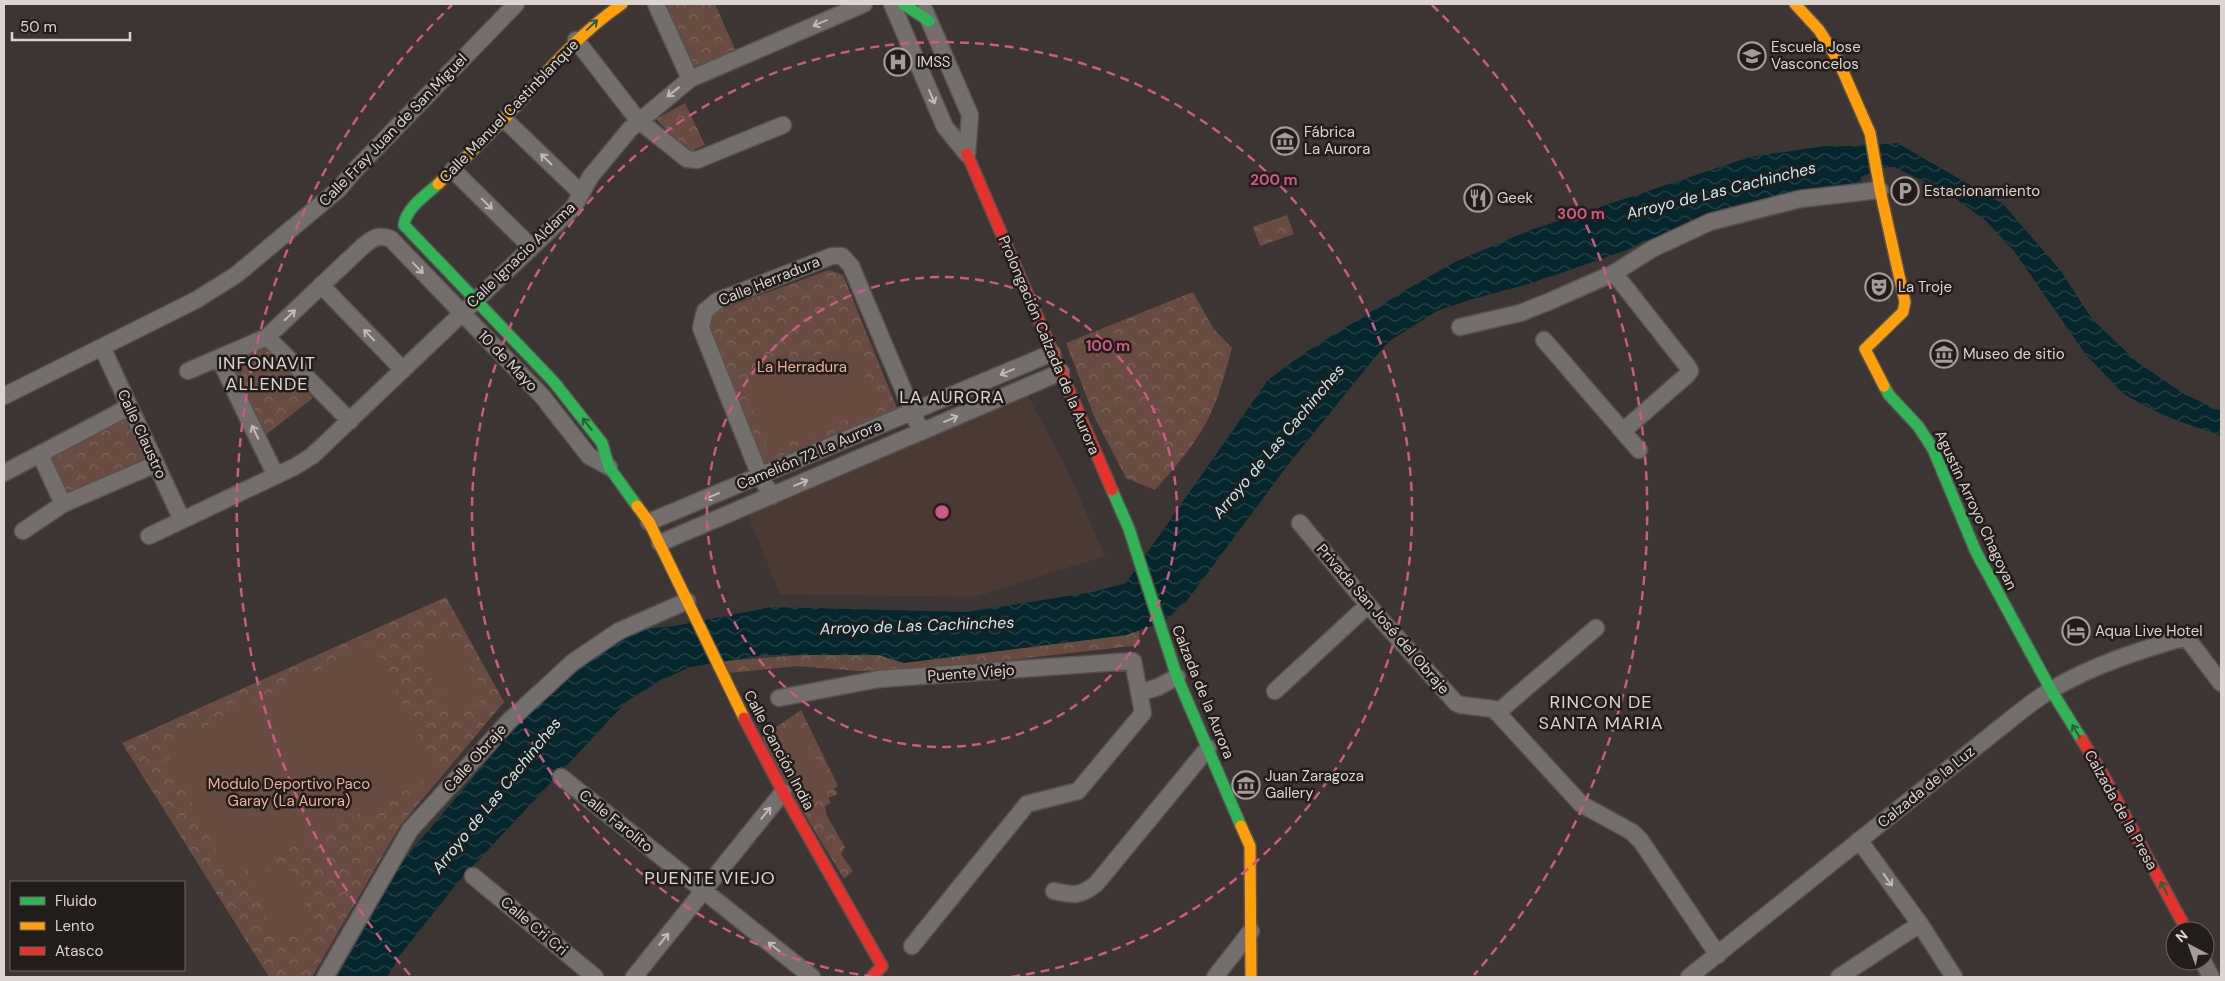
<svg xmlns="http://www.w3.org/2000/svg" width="2225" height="981" font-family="'DM Sans',sans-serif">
<defs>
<pattern id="park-crowns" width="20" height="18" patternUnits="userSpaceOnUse" patternTransform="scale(1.25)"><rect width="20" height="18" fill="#694c41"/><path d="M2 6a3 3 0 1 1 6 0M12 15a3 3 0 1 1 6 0" fill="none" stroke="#7e655b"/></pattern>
<pattern id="water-waves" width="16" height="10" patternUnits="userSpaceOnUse" patternTransform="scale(1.25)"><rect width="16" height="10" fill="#05262d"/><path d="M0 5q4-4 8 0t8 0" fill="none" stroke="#29454a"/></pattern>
</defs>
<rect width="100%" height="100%" fill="#3c3533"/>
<!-- built -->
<path fill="#4b3a33" d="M1027,394L1068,471L1105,556L974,597L780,594L747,513Z"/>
<!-- park -->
<path fill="url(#park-crowns)" d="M656,4H715L736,51L690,79Z
M685,103L705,145L688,152L656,119Z
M1287,215L1294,234L1260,246L1253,227Z
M829,270L843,275L899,413L762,467L709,327L714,312Z
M1193,292L1213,328L1232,348C1225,373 1218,402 1205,425C1191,449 1173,470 1155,490L1126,478L1094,416L1066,343Z
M264,343L313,398L263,437L222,357Z
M127,412L147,458L61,500L43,452Z
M446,597L504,702L400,826L312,977H269L122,743Z
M1139,630L1140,645L921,670L858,671L798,666L728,673L723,661Z
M801,710L838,786L834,789L838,794L828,798L831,803L825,806L826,814L845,847L841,854L853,871L844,879L759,739Z"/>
<!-- pitch -->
<path fill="#694c41" d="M851,341L878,407L768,451L743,385Z
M451,638L488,697L456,717L418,658Z
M372,643L438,774L230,879L164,747Z
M797,727L829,782L799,800L766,744Z
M288,862L315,926L277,942L250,878Z"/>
<!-- water -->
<path fill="url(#water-waves)" d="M1897,143L2003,204L2060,270L2092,319L2137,362L2184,394L2221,411V436L2165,416L2125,395L2086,355L2014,251L1985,220L1948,193L1894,167L1882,168L1861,177L1863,187L1687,224L1624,251L1529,284L1469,300L1437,311L1391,340L1381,350L1287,466L1186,602L1163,622L1127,635L904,663L878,655H764L690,667L658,682L627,701L458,882L401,954L387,977H337L403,861L507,737L572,670L636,630L675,626L771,607L967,612L1093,592L1126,583L1268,380L1306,352L1414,285L1457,261L1531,230L1750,157L1825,146H1856Z"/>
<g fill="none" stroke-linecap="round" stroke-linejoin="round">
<!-- street casing -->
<g stroke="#57514f" stroke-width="19">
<path id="street" d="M656,4L690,79
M892,4L945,127L967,154
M925,11L970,115L967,154
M576,40L638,120L687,159L697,160L783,125
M504,119L581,193
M453,170L531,247
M1614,273L1688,367L1690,371L1687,375L1623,431
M321,285L403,370
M1460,327L1520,313L1548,302L1614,273L1652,249L1710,222L1800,199L1880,190
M267,337L350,421
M1544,340L1639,450
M102,347L182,520
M219,358L276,476
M188,371L267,337L363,246C373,238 379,234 391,239L542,396L589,456L609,467
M4,396L196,300L236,275L339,189L355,170L516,4
M40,454L63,504
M4,473L129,407
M772,496L760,476L701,328L705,311L717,301L832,256H842L851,266L921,432
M649,522L1052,353
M1300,523L1368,605L1456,703L1461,705L1494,709L1581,804L1632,832L1641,841L1718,955
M23,531L63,504L156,464
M149,536L294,467L312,456L573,208L591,176L630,129L690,79L864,4
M660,543L1061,372
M1275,691L1368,605
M1139,693L1158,687L1177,677
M779,698L879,679L1133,661L1143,713L1078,791L1027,804L912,946
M1497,713L1596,628
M561,777L812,977
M1859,840L1920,924L1954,977
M473,876L595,977
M1054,891C1073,895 1079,897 1096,884L1208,748
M2203,961L2211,977
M325,977L410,830L509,721L573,662L619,631L687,601
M634,977L783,792
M1215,977L1251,931
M1689,977L2011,719C2024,709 2037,698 2051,690C2093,665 2140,650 2186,637L2221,683
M1839,977L1920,924"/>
</g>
<!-- fast casing -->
<g stroke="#57514f" stroke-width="14">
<path id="fast" d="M903,4L929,21
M438,184C426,195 406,208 404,225L554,382L602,443L609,467L637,506
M1884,386L1889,395L1918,426L1933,449L1976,552L2051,690L2082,740
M1112,490L1129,529L1177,677L1241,826"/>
</g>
<!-- slow casing -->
<g stroke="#57514f" stroke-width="14">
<path id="slow" d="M1795,4L1819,30L1838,60L1870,133L1880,190L1905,302L1903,312L1865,349L1884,386
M438,184C465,158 492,133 517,105C550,68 581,32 622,4
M637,506L649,522L744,718
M1241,826L1250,846L1251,977"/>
</g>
<!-- jam casing -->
<g stroke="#57514f" stroke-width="14">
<path id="jam" d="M967,154L1112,490
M744,718L783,792L882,966L872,977
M2082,740L2102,773L2187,931"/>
</g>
<!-- street -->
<use href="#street" stroke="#746e6c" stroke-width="16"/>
<!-- fast -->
<use href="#fast" stroke="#30b455" stroke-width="11"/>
<!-- slow -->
<use href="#slow" stroke="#ff9f0a" stroke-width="11"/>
<!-- jam -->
<use href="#jam" stroke="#e5322d" stroke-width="11"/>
</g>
<!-- one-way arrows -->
<defs><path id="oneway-shaft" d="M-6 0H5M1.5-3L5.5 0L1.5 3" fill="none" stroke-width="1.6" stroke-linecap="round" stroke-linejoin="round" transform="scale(1.25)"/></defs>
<g stroke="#c2bab8">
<use href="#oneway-shaft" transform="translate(820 23) rotate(157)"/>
<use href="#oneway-shaft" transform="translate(673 92) rotate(142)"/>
<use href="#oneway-shaft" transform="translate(932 97) rotate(67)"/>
<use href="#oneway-shaft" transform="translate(546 159) rotate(-136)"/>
<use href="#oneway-shaft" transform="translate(487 204) rotate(45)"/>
<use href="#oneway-shaft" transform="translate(418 268) rotate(46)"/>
<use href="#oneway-shaft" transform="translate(290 315) rotate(-44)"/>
<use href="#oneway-shaft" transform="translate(369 335) rotate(-134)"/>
<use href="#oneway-shaft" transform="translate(1007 372) rotate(157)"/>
<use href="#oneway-shaft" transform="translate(951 419) rotate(-23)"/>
<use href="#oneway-shaft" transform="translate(255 432) rotate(-116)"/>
<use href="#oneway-shaft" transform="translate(801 483) rotate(-23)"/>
<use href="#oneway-shaft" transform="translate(712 496) rotate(157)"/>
<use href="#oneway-shaft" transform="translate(766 813) rotate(-51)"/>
<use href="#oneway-shaft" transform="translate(1888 880) rotate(54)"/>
<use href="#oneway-shaft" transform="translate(664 939) rotate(-51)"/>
<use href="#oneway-shaft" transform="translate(774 947) rotate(-141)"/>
</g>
<g stroke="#286135">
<use href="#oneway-shaft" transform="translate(592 25) rotate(-43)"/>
<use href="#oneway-shaft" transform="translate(587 424) rotate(-128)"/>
<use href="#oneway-shaft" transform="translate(2076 731) rotate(-121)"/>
<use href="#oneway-shaft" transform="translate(2164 888) rotate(-118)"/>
</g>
<!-- distance rings -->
<g fill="none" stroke="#cb5a84" stroke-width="2.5" stroke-dasharray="9 6">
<circle cx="942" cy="512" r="235"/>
<path d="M873 977A470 470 0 1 1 1011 977"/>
<path d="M410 975A705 705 0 0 1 452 5M1432 5A705 705 0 0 1 1474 975"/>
</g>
<!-- icons -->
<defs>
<g id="school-ring" transform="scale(1.4375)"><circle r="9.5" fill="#221d1b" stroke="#a49c9a" stroke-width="1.5"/><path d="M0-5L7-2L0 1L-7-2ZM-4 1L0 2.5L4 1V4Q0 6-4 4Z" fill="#a49c9a"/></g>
<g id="hospital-ring" transform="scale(1.4375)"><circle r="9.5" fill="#221d1b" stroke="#a49c9a" stroke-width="1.5"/><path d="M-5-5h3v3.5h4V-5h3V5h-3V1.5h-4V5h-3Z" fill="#a49c9a"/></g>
<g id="museum-ring" transform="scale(1.4375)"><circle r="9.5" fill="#221d1b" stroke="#a49c9a" stroke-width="1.5"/><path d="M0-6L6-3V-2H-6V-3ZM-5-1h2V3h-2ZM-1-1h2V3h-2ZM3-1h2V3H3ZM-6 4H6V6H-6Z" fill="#a49c9a"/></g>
<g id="parking-ring" transform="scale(1.4375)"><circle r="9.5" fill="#221d1b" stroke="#a49c9a" stroke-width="1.5"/><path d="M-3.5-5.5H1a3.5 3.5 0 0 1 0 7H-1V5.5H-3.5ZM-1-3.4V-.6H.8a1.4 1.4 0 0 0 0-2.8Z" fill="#a49c9a"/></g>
<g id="restaurant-ring" transform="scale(1.4375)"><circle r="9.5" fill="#221d1b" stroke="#a49c9a" stroke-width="1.5"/><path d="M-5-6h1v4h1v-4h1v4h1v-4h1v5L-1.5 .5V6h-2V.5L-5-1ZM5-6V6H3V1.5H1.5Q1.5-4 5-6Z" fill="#a49c9a"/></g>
<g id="theatre-ring" transform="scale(1.4375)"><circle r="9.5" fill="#221d1b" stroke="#a49c9a" stroke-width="1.5"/><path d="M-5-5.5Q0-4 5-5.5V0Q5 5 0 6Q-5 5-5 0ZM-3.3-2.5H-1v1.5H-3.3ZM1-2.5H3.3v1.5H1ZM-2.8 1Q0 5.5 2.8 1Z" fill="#a49c9a"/></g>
<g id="hotel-ring" transform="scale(1.4375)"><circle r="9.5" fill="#221d1b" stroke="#a49c9a" stroke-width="1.5"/><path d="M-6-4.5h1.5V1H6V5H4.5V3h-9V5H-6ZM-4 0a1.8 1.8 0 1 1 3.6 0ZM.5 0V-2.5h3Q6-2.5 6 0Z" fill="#a49c9a"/></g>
</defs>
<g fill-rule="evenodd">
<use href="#school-ring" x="1752" y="56"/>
<use href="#hospital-ring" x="898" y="62"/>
<use href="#museum-ring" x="1285" y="141"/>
<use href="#parking-ring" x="1905" y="191"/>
<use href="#restaurant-ring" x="1478" y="198"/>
<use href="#theatre-ring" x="1879" y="287"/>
<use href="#museum-ring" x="1944" y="354"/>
<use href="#hotel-ring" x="2076" y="631"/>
<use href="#museum-ring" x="1246" y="785"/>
</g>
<g text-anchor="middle" stroke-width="5" stroke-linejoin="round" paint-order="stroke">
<!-- poi labels -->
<g font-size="15" fill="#dcd4d1" stroke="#221d1b" text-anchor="start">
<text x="1771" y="52">Escuela Jose<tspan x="1771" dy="17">Vasconcelos</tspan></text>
<text x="917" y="67">IMSS</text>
<text x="1304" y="137">Fábrica<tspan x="1304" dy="17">La Aurora</tspan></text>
<text x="1924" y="196">Estacionamiento</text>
<text x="1497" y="203">Geek</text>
<text x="1898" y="292">La Troje</text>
<text x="1963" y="359">Museo de sitio</text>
<text x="2095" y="636">Aqua Live Hotel</text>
<text x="1265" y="781">Juan Zaragoza<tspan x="1265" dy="17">Gallery</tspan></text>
</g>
<!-- street labels -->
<g font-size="15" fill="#dcd4d1" stroke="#221d1b">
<text transform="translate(509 111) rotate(-46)" y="5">Calle Manuel Castinblanque</text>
<text transform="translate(393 130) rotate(-46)" y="5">Calle Fray Juan de San Miguel</text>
<text transform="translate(521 255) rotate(-44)" y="5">Calle Ignacio Aldama</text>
<text transform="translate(769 281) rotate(-22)" y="5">Calle Herradura</text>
<text transform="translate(1049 345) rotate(67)" y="5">Prolongación Calzada de la Aurora</text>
<text transform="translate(508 361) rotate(46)" y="5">10 de Mayo</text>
<text transform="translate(142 434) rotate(65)" y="5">Calle Claustro</text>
<text transform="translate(809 455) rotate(-23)" y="5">Camelión 72 La Aurora</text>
<text transform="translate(1976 510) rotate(65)" y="5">Agustín Arroyo Chagoyan</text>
<text transform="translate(1383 619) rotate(49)" y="5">Privada San José del Obraje</text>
<text transform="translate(971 673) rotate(-4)" y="5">Puente Viejo</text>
<text transform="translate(1203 692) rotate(68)" y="5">Calzada de la Aurora</text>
<text transform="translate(779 750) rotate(62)" y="5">Calle Canción India</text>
<text transform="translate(475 758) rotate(-48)" y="5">Calle Obraje</text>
<text transform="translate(1926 787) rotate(-39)" y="5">Calzada de la Luz</text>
<text transform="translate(2121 810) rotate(61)" y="5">Calzada de la Presa</text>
<text transform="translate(616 821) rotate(39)" y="5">Calle Farolito</text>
<text transform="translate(534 926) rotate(40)" y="5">Calle Cri Cri</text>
</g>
<!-- park labels -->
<g font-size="15" fill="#f1b095" stroke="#221d1b">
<text x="802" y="372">La Herradura</text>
<text x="289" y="789">Modulo Deportivo Paco<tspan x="289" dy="17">Garay (La Aurora)</tspan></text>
</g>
<!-- water labels -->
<g font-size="16" font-style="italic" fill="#bfeef9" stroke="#221d1b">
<text transform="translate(1721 190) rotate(-14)" y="6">Arroyo de Las Cachinches</text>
<text transform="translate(1278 441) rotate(-50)" y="6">Arroyo de Las Cachinches</text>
<text transform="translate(917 625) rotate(-2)" y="6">Arroyo de Las Cachinches</text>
<text transform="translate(496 795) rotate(-51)" y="6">Arroyo de Las Cachinches</text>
</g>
<!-- quarter labels -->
<g font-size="18" letter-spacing="1" fill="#dcd4d1" stroke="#221d1b">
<text x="267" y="369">INFONAVIT<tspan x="267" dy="21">ALLENDE</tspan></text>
<text x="952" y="403">LA AURORA</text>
<text x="1601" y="708">RINCON DE<tspan x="1601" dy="21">SANTA MARIA</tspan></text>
<text x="710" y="884">PUENTE VIEJO</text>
</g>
</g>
<circle cx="942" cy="512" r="8" fill="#cb5a84" stroke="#221d1b" stroke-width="2.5"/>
<g font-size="15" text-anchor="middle" font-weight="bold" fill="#cb5a84" stroke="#221d1b" stroke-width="5" stroke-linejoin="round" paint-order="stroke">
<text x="1274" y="185">200 m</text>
<text x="1581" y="219">300 m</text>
<text x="1108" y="351">100 m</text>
</g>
<!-- border -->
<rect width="2225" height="981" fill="none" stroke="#dcd4d1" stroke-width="10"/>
<!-- legend -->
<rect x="10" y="881" width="175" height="90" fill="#221d1b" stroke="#6c6664"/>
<rect x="20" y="897" width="25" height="8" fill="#30b455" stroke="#6c6664"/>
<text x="55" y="906" font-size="15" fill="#dcd4d1">Fluido</text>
<rect x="20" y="922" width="25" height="8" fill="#ff9f0a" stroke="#6c6664"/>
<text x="55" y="931" font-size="15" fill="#dcd4d1">Lento</text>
<rect x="20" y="947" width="25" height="8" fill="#e5322d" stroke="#6c6664"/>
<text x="55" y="956" font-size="15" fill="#dcd4d1">Atasco</text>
<!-- north arrow -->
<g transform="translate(2190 946) rotate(319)"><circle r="24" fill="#221d1b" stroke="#6c6664"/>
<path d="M0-4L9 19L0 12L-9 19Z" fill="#a49c9a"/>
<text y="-8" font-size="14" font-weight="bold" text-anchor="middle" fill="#dcd4d1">N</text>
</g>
<!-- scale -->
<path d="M12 32v8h118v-8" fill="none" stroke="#dcd4d1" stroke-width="2.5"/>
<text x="20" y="32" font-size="15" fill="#dcd4d1" stroke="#221d1b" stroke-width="4" paint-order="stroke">50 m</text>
</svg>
